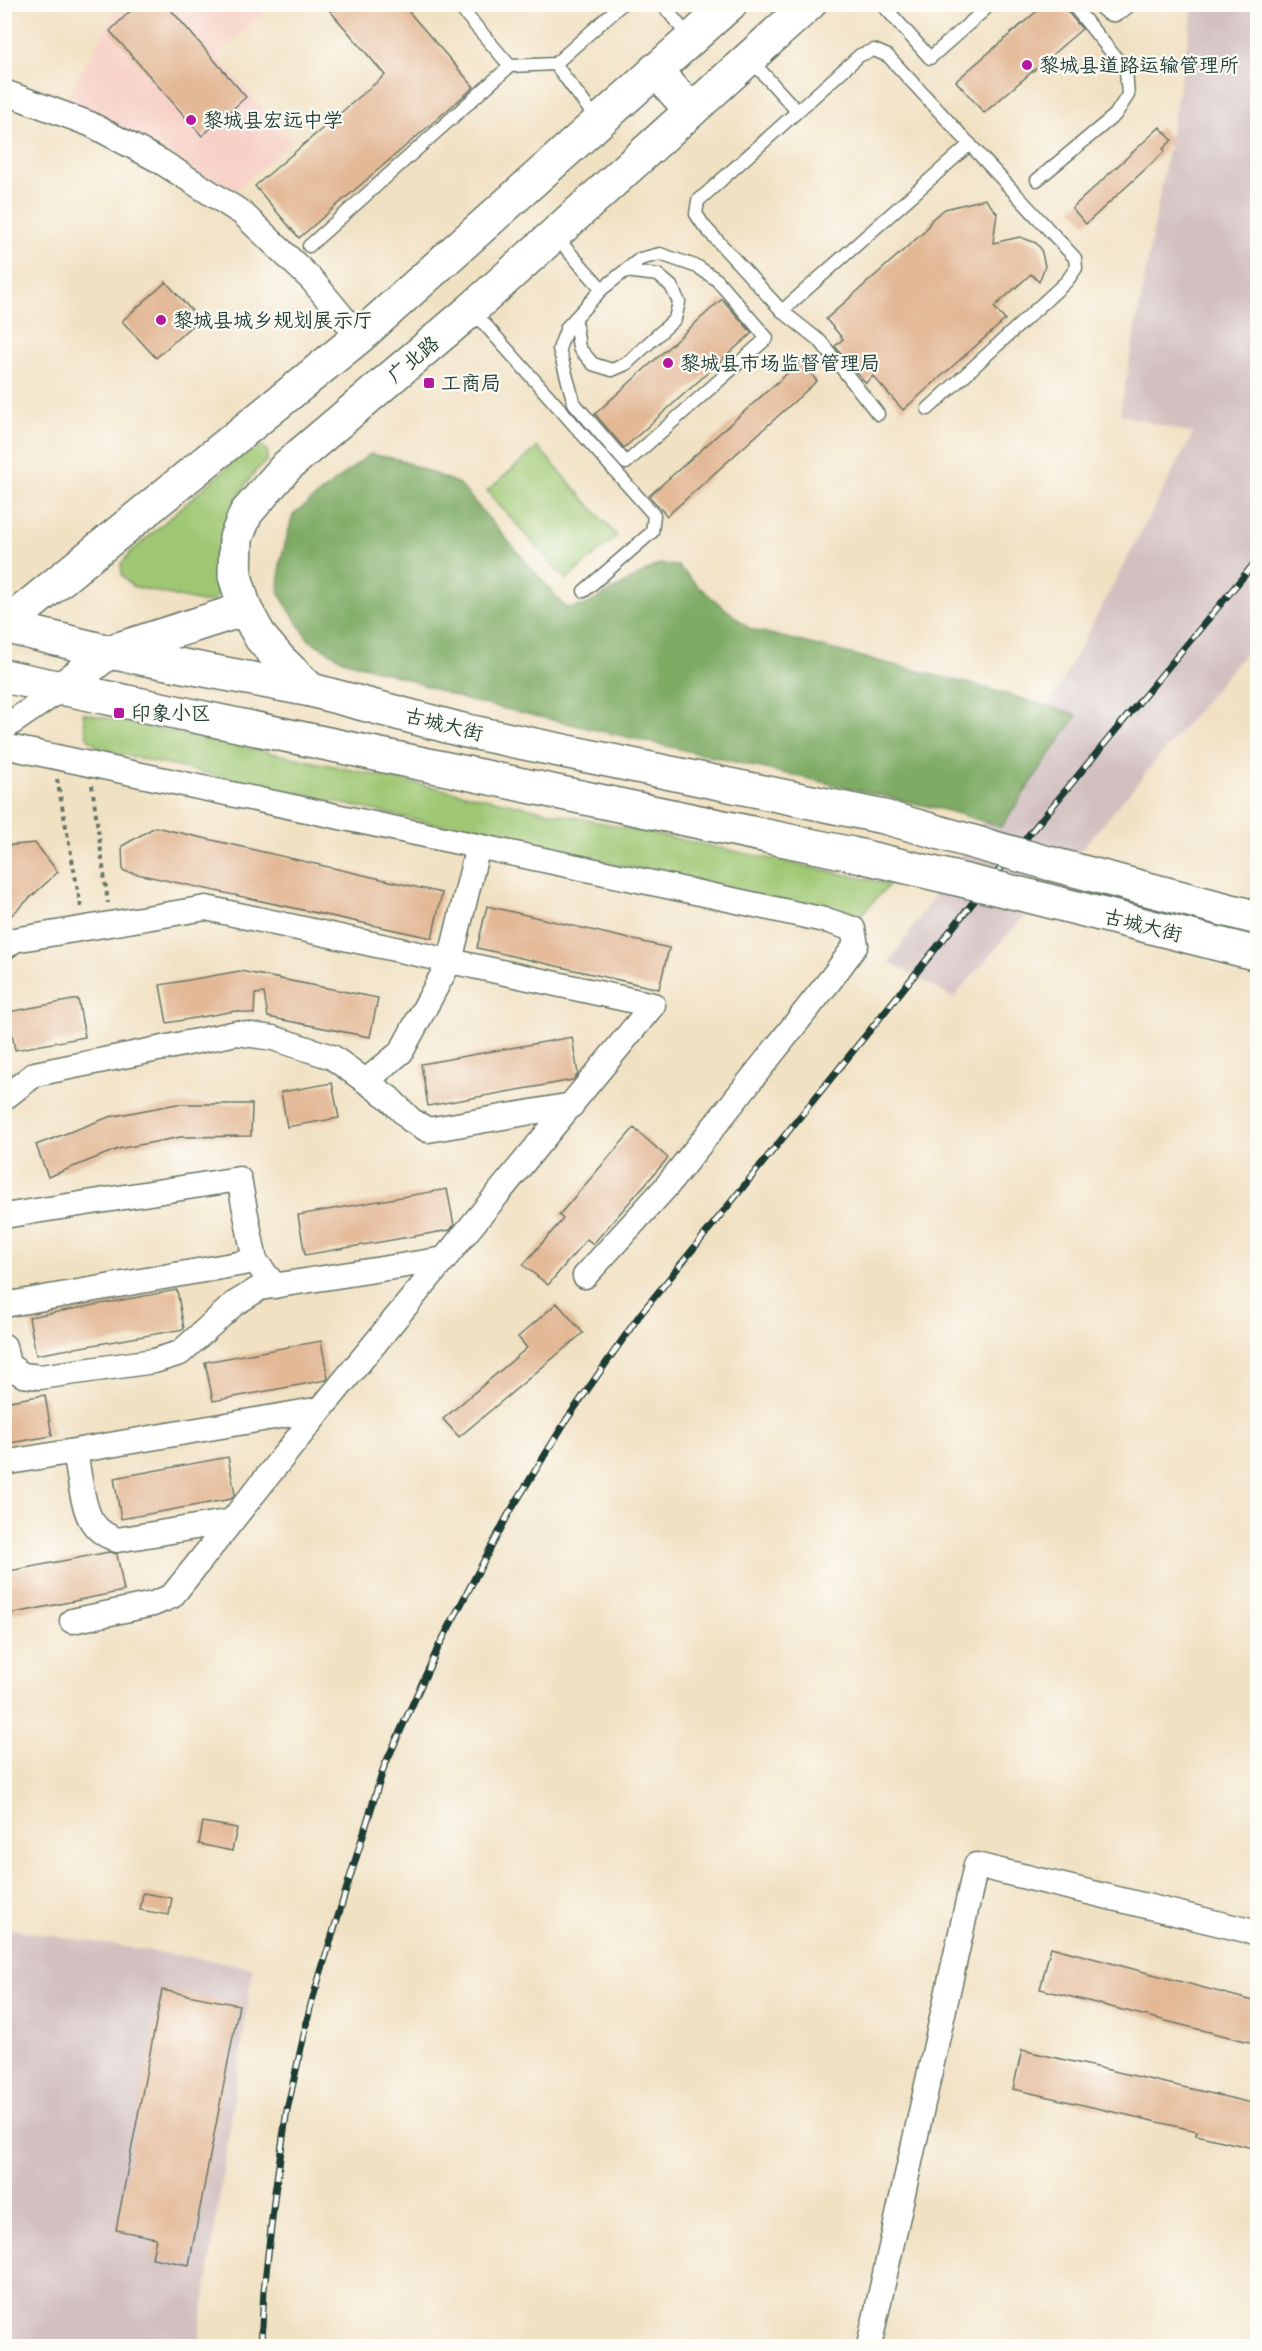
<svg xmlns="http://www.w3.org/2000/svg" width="1262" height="2351" font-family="'Playpen Sans','LXGW WenKai TC',sans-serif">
<rect width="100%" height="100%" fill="#fdfcf7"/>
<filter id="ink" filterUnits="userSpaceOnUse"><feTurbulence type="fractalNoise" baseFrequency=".0167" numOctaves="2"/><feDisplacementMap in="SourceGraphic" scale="12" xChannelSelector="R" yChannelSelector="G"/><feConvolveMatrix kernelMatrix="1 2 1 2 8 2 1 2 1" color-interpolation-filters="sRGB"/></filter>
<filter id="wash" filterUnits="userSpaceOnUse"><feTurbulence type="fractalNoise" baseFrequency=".008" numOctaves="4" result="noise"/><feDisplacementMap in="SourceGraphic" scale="24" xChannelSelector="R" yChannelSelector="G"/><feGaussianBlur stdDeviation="1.35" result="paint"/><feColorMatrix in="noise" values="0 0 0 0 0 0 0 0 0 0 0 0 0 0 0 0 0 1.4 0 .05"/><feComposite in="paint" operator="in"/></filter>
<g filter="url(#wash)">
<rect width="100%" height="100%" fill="#f1e1c3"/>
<!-- built -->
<path fill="#f7d1c7" d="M119,5H273L216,56L292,141L230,195L164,149L67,99Z"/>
<!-- industrial -->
<path fill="#d2bfc0" d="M1194,5H1257V639L1104,823L953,998L890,962L1004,791L1193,434L1120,414Z
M4,1928L253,1967L198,2346H5Z"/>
<!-- green -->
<path fill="#9fc773" stroke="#5f8254" stroke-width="1.5" d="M255,445L264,447L268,453L266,461L254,473L236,499L223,528L218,551L222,589L212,602H201L132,586L122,575L121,564L131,552L247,450Z
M538,447L617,536L566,580L487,491Z
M83,713L890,884L858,918L102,750L87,737Z"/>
<!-- forest -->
<path fill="#7fac65" stroke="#4f744c" stroke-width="1.5" d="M370,454L397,459L459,484L566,608L586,605L659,564L678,566L699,587L750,629L978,686L1077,715L1001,827L953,812L466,700L401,677L343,660L309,640L279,594L280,563L293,515Z"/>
<g id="blocks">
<!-- building -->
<path fill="#e3b895" d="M137,4H166L246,97L202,136L110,31Z
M324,4H402L474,87L299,238L255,186L385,75Z
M1045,4H1061L1082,29L984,113L956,81Z
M1160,127L1172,140L1163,149L1165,151L1086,224L1072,208Z
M985,199L997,213L993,243L1020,237L1036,243L1041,249L1045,266L1039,282L1031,274L994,307L1005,320L903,410L873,376L866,383L848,363L835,346L843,339L826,319L925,231L932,219L945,209Z
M166,282L199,319L156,358L122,321Z
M722,299L752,333L624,448L595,414Z
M800,362L817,381L667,516L649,496Z
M155,827L442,893L432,938L123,871L122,846Z
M35,843L58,872L4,922V846Z
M487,906L669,948L659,989L477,948Z
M240,971L378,998L370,1037L268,1017L264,993L255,994L254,1014L235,1011L167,1023L160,985Z
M78,999L85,1037L15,1050L8,1012Z
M572,1037L578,1074L573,1080L428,1106L421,1064Z
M332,1083L339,1118L287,1127L281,1092Z
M177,1104H252L251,1136L181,1137L118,1149L48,1177L36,1145L109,1117Z
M634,1128L668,1158L593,1244L587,1239L548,1285L523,1265L563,1219L559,1215Z
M447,1189L454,1225L450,1230L305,1255L298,1215Z
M177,1290L184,1329L36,1355L29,1317Z
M557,1303L583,1333L459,1437L443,1419L527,1348L518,1337Z
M321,1341L328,1378L326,1380L213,1401L205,1362Z
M45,1395L52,1436L4,1444V1402Z
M228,1457L235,1494L231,1499L121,1519L114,1478Z
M109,1552L117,1554L124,1591L10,1614L4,1587V1572Z
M203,1822L237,1828L232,1851L199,1844Z
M143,1893L172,1898L169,1915L140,1910Z
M1051,1947L1257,2002V2044L1040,1989Z
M162,1990L239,2005L189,2265L152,2258L156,2238L116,2230Z
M1022,2050L1257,2104V2149L1196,2135L1197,2131L1013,2089Z"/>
</g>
</g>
<g filter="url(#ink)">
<use href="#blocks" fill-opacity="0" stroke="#687666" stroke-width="1.5"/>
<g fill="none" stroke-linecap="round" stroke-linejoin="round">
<!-- service casing -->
<g stroke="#687666" stroke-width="15">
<path id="service" d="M457,4L510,66
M662,4L690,38
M882,4L930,58L991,4
M1097,4C1111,21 1117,17 1131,4
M750,59L797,111
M555,64L622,4
M1037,180L1115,115L1128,95L1126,70L1072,4
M555,236L602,289
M309,246L510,66L555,64L598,121
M660,254L698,267L717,280L767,338L626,463L574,403L559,349L567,327L602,289L640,259Z
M473,311L654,515L652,532L584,591
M782,311L970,144
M575,319L579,348L593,364L612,370L626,364L675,319L679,302L671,286L658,275L625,271
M878,414L821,342L782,311L704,226L696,214L698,201L860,55L874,50L888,56L1075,258L1076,268L1067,281L928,409"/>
</g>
<!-- minor casing -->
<g stroke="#687666" stroke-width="27">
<path id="minor" d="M4,92L90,124L160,161L242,213L312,280L359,337
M4,728L61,689
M4,746L728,899L829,921L853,929L856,945L831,979L666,1187L585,1276
M4,948L14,940L206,908L653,1005L321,1409L172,1596L153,1604L72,1621
M366,1081L401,1052L450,961L478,846
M4,1098L35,1074L237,1033L273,1038L332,1057L389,1098L411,1120L428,1130L572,1105
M4,1216L239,1179L255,1261L275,1286
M4,1305L255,1261
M4,1346L8,1365L23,1375L40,1377L154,1361L180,1353L234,1304L260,1288L445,1259
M75,1452C79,1471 82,1509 93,1523C99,1532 108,1536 117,1540L232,1521
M4,1463L321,1409
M869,2346L976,1865L1258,1933"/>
</g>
<!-- secondary casing -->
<g stroke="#687666" stroke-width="36">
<path id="secondary" d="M655,70L691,110
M245,609L261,638L280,660L311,690
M4,626L359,337L730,4
M61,689L109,652L245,609L235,576L236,538L246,513L287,466L472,309L809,4"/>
</g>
<!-- primary casing -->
<g stroke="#687666" stroke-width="36">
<path id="primary" d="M4,626L109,652L311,690L462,730L884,817
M4,676L852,854
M1048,863L1258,918
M1029,896L1258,954"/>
</g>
<!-- path -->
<path stroke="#687666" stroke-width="4" stroke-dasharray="4.5 4.5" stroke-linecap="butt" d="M57,779L81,907
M92,785L108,903"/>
<!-- service -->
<use href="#service" stroke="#fff" stroke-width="12"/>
<!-- minor -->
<use href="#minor" stroke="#fff" stroke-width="24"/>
<!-- secondary -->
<use href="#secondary" stroke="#fff" stroke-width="33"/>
<!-- primary -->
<use href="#primary" stroke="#fff" stroke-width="33"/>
<!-- rail casing -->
<g stroke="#1f3d34" stroke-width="7">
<path id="rail" d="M261,2346L264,2290L275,2192L287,2110L311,2004L384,1767L438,1648L508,1515L567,1419L639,1316L992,879L1258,559"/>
</g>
<!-- rail -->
<use href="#rail" stroke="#fdfcf7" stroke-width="4.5" stroke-dasharray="14" stroke-linecap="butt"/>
<!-- primary-bridge casing -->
<g stroke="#687666" stroke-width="36" stroke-linecap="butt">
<path id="primary-bridge" d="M884,817L1048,863
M852,854L1029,896"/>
</g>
<!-- primary-bridge -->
<use href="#primary-bridge" stroke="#fff" stroke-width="33"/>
</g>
</g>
<!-- markers -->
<g fill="#b5179e" stroke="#fdfcf7" stroke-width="2">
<circle cx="1027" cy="65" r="6"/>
<circle cx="191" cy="120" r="6"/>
<circle cx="161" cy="320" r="6"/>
<circle cx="668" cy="363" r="6"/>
<rect x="423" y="377" width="12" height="12" rx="3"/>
<rect x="113" y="707" width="12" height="12" rx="3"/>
</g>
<g text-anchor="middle" stroke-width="4.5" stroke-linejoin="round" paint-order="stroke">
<!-- poi labels -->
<g font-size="20" fill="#1f3d34" stroke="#fdfcf7" text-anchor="start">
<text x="1039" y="72">黎城县道路运输管理所</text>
<text x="203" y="127">黎城县宏远中学</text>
<text x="173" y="327">黎城县城乡规划展示厅</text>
<text x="680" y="370">黎城县市场监督管理局</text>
<text x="441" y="390">工商局</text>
<text x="131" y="720">印象小区</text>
</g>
<!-- street labels -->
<g font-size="20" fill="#1f3d34" stroke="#fdfcf7">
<text transform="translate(413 359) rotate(-40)" y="7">广北路</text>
<text transform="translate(444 724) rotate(14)" y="7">古城大街</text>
<text transform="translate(1143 925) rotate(14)" y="7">古城大街</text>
</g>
</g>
<!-- margin -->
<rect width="1262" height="2351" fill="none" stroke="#fdfcf7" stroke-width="24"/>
</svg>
